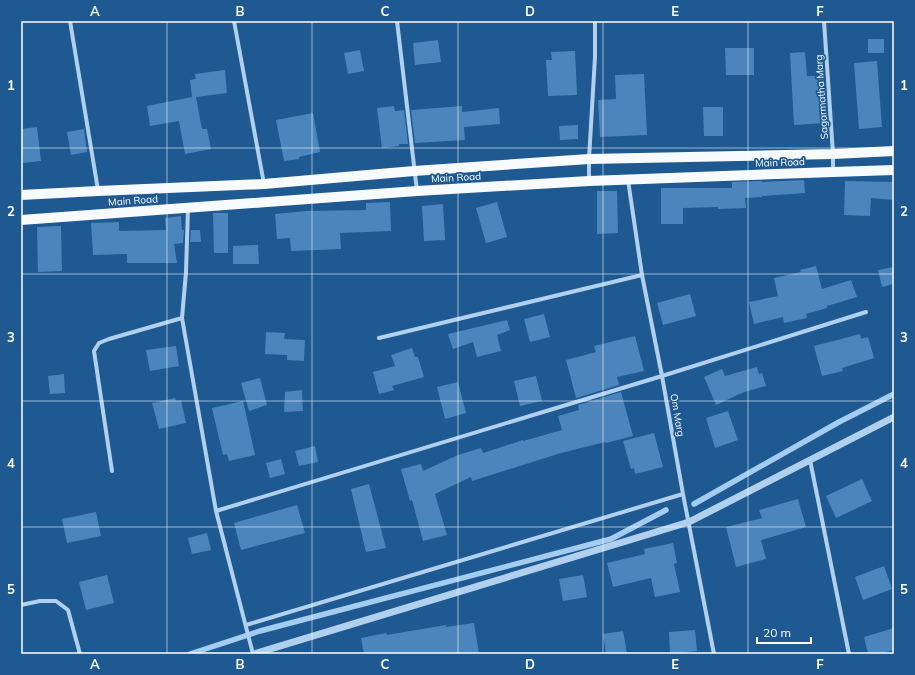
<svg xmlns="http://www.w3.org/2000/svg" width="915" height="675" font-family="Mulish,sans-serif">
<rect width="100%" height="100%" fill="#1e5992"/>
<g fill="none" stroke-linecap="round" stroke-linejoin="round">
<!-- stream -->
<path stroke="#a3ccef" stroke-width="5.5" d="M694,504L839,422L894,394
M190,654L260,631L611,539L666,510"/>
</g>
<!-- building -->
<path fill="#4b85bb" d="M868,39H884V53H868Z
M438,40L441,62L415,65L413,43Z
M725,48H754V75H726Z
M360,50L364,71L348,74L344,53Z
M575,51L577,95L548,96L546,60H552L551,52Z
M805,52L807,76H823L825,123L794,125L790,53Z
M877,61L882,127L859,129L854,63Z
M225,70L227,93L196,97L202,129H207L211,149L185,154L179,121L150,126L147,106L192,97L190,80L196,79L195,74Z
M644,74L647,135L600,137L598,100L616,99L615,75Z
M394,106L395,111L404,110L408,144H399V146L382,148L377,108Z
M462,106V112L499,108L500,124L464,127L465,140L415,143L411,110Z
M703,107H723V136H704Z
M313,113L320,152L299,157V159L284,161L276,120Z
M578,125V139L560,140L559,126Z
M37,127L41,161L23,163L21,148V129Z
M84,129L87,152L71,155L67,132Z
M804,180L805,193L762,196V197L745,198L746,208L718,209V207L683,208V224H661V188H732V182L762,181V182Z
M845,181L894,182V200L871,198L870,216L844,215Z
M597,191H617L618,233L597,234Z
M390,202L391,231L340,233L341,249L291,251L290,238L277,239L275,214L307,211L366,210V203Z
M497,202L507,237L486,243L476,208Z
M443,204L445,240L424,241L422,206Z
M213,213H228V253H214Z
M181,216L182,230H184L183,243L174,244L177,263H127V254L93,255L91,223L119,222V231L166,230L165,218Z
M61,226L62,271L38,272L37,227Z
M191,230H200L201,242H190Z
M258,245L259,264H233V246Z
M816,266L822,289L851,280L857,297L827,306V308L806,314L807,318L784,323L783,317L754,324L749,302L778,296L774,278L801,272L800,270Z
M894,267V284L882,287L878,270Z
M690,294L696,316L663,325L657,303Z
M544,314L550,337L530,342L524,319Z
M507,320L510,330L497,335L501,351L477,357L473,342L453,349L448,334Z
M266,332L285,333L284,339L305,340L304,361L287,360V355L265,354Z
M860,334L861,339L868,337L874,358L842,368L843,371L822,376L814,346Z
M635,336L644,371L617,377L619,385L576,398L566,360L596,352L594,346Z
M176,346L179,366L150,371L146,350Z
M412,348L415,357H418L424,377L392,386L394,390L379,394L373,372L395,366L391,355Z
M757,367L759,374L762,373L766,386L744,392L716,405L704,377L722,369L725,376Z
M64,374L65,393L50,394L48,376Z
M536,376L542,401L520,406L514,381Z
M260,378L267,405L249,411L241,383Z
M458,382L466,413L445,419L437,387Z
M302,390L303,411L284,412L285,392Z
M621,392L633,436L606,443L605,442L561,453L472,481L471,477L435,494L447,535L423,541L412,500L410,501L401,469L421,464L423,471L458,455L481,448L483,453L523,440V441L562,430L558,416L579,410L578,405Z
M175,398L176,401L181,400L186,423L159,429L152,403Z
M243,401L255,455L229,461L227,454L223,455L212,408Z
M728,411L738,440L715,448L706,418Z
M654,433L663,467L635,474L634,468L631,469L623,441Z
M315,446L318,462L299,466L295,451Z
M281,459L285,474L270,478L266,463Z
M862,479L872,501L836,518L826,496Z
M369,484L386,548L366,552L351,489Z
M798,499L806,527L761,540L766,559L736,567L726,527L762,518L759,510Z
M297,505L305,533L241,550L234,523Z
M96,512L101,536L67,543L62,519Z
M207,533L211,550L192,554L188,538Z
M673,543L677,563L674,564L680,592L655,597L651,578L613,587L607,563L645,554L644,549Z
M884,566L892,589L863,600L855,577Z
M107,575L114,603L86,610L79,582Z
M583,575L587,597L563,601L559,579Z
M474,623L479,654H364L361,638L386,633L387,635L446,625V627Z
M894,628V650L880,654H868L864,637Z
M695,630L697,651L670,654L669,632Z
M623,631L627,654H606L603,634Z"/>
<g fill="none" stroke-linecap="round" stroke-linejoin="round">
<!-- minor -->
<path stroke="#b0d0ee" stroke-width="4" d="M70,21L98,190
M234,21L264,184
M397,21L417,191
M824,21L833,154V171
M589,180V159L595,57V21
M628,180L642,275L662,376L683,494L714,654
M188,208L186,272L182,318L216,511L662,376L866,312
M379,338L642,275
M810,460L849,654
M112,471L94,351L99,343L109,339L182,318
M216,511L253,654
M21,605L40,601H56L68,610L80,654
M246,625L683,494"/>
<!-- tertiary -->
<path stroke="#b0d0ee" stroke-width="7" d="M254,654L689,522L894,417"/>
<!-- primary -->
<path stroke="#f7faff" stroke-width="10" d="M21,195L98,191L264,184L414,171L589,159L833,154L894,151
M21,220L417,191L589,181L833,172L894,170"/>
</g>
<!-- grid -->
<path fill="none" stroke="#fff" stroke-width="1" stroke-opacity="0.55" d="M167,21V654M312,21V654M458,21V654M603,21V654M748,21V654M21,148H894M21,274H894M21,401H894M21,527H894"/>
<g text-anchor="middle" stroke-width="3.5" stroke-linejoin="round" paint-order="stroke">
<!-- street labels -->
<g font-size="10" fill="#fff" stroke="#1e5992">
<text transform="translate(821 97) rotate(-94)" y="4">Sagarmatha Marg</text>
<text transform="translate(780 162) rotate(-2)" y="4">Main Road</text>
<text transform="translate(456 177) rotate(-3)" y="4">Main Road</text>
<text transform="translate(133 200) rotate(-4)" y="4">Main Road</text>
<text transform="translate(678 415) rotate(80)" y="4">Om Marg</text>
</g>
</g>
<!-- border -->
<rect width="915" height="675" fill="none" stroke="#1e5992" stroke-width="44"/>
<!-- scale -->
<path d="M757 637v6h54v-6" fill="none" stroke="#ffffff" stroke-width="2"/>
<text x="763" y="637" font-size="12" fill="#ffffff" stroke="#1e5992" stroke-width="3" paint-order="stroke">20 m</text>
<rect x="22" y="22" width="871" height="631" fill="none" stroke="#fff" stroke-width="1.5"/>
<g font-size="13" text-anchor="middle" font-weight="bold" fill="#fff">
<text x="95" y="16">A</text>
<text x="240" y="16">B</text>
<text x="385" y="16">C</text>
<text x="530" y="16">D</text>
<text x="675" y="16">E</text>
<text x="820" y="16">F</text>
<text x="11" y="90">1</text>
<text x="904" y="90">1</text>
<text x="11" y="216">2</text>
<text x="904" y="216">2</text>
<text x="11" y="342">3</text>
<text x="904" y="342">3</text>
<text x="11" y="468">4</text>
<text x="904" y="468">4</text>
<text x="11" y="594">5</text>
<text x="904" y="594">5</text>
<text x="95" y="669">A</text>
<text x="240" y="669">B</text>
<text x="385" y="669">C</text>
<text x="530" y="669">D</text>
<text x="675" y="669">E</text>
<text x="820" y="669">F</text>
</g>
</svg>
